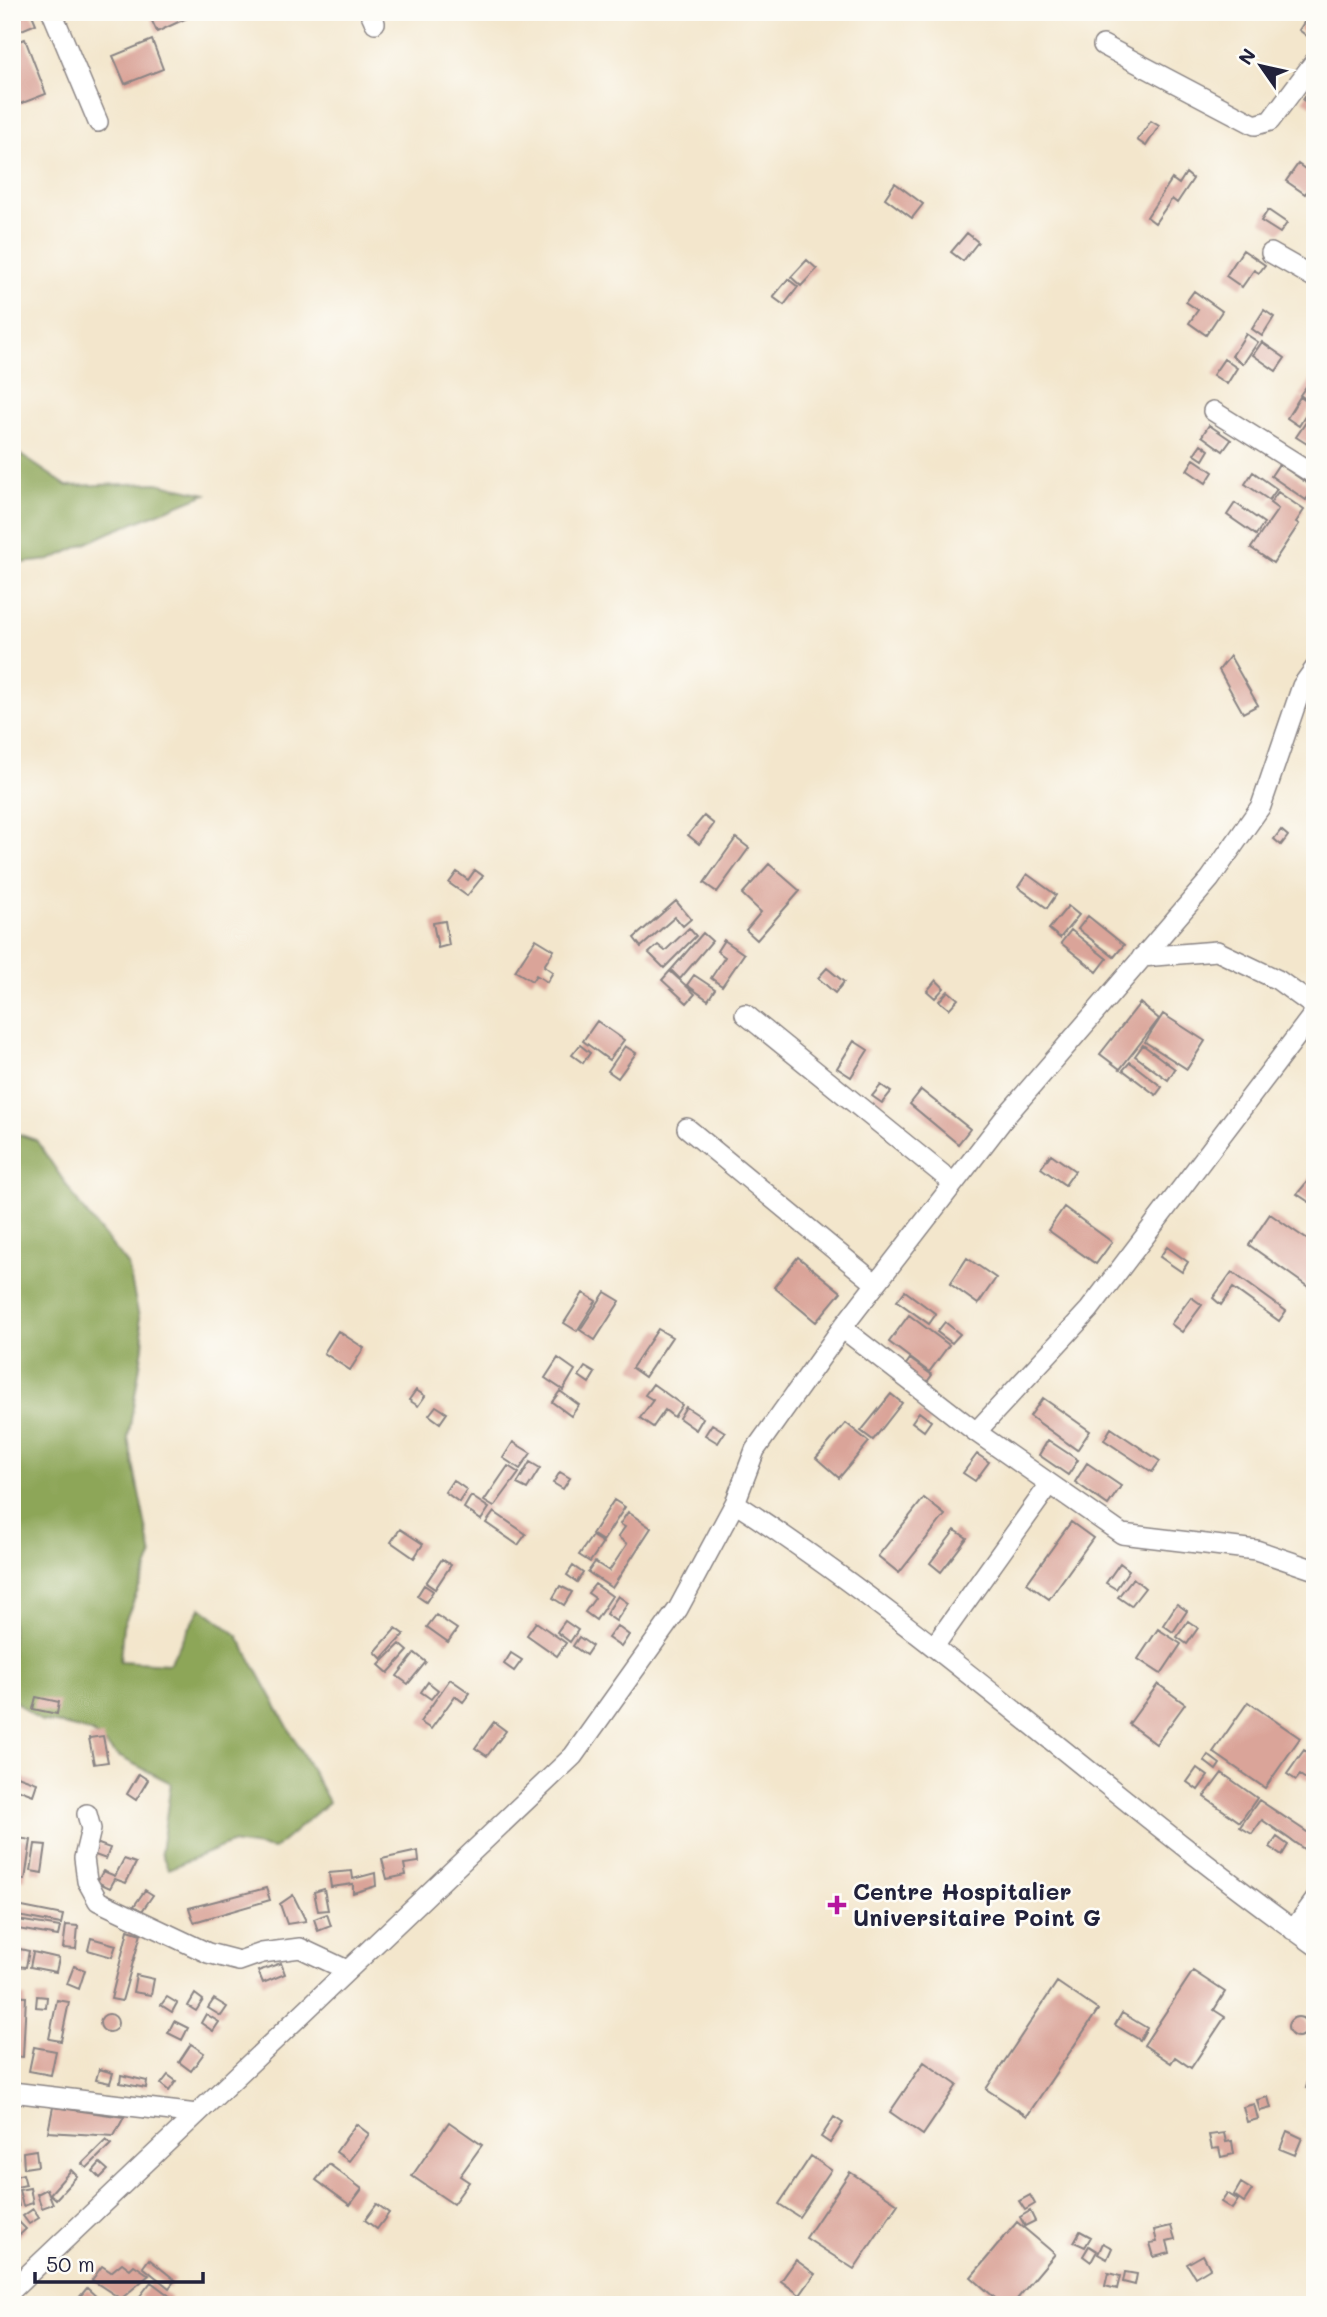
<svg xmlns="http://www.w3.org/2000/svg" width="1327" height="2317" font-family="Mali,sans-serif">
<rect width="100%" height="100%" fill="#fdfcf7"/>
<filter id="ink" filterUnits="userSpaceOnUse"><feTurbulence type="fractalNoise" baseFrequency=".0143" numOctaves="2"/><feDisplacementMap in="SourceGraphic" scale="14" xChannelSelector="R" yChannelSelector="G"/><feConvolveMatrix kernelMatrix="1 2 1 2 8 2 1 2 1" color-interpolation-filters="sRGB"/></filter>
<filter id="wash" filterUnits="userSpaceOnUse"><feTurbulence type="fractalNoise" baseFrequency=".00686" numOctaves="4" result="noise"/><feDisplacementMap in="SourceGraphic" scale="28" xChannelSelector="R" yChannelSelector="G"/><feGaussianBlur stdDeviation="1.57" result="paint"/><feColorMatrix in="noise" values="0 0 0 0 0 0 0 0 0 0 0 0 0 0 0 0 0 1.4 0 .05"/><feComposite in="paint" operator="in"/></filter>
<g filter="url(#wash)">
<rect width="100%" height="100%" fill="#f3e6cc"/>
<!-- forest -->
<path fill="#8da658" stroke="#58644a" stroke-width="2" d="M12,449L67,486L157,483L206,494L111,532L50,560L12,564Z
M12,1132L36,1140L84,1211L128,1265L144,1341L128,1438L152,1557L123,1626L120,1661L169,1664L201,1607L238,1636L329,1802L274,1849L231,1843L168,1869L161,1852L171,1783L118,1756L91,1732L55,1723L42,1722L12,1699Z"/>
<g id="blocks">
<!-- building -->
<path fill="#daa499" d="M12,12H31L36,24L12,34Z
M148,12H200L157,32Z
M1311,12H1315V34L1311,39L1299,30Z
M25,39L46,94L12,107V43Z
M152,40L163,69L125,84L113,56Z
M1310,89L1315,92V108L1303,100Z
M1151,121L1159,126L1146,146L1137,140Z
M1298,164L1315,176V180L1305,194L1286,181Z
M1186,173L1193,179L1177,203L1172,199L1155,223L1147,217L1172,179L1179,184Z
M895,183L923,204L912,218L885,198Z
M1268,210L1287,223L1280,233L1261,221Z
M967,233L978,242L963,261L951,252Z
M1243,250L1265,265L1259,273L1254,270L1242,287L1226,276Z
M807,260L817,269L801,286L791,277Z
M788,279L798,287L784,305L773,297Z
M1194,291L1222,311L1206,335L1189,323L1198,310L1186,302Z
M1264,310L1274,317L1262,336L1252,329Z
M1246,334L1258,342L1243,364L1232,356Z
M1262,342L1285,358L1276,371L1253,355Z
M1224,359L1237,368L1227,384L1213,375Z
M1315,374V401L1313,404L1300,395Z
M1300,397L1312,405L1299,426L1287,418Z
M1315,409V433L1307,444L1296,437Z
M1209,425L1231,440L1223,451L1202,436Z
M1201,444L1209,450L1203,460L1194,454Z
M1194,459L1213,472L1206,483L1187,470Z
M1279,464L1314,488L1306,500L1271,476Z
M1253,472L1277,489L1269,500L1245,484Z
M1278,492L1304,510L1296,522L1299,524L1273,563L1251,548L1278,509L1270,503Z
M1235,503L1264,523L1256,535L1227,515Z
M1230,656L1258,705L1243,713L1219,670Z
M704,816L714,824L699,844L688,835Z
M1281,830L1288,836L1281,845L1274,839Z
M736,838L749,848L717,892L704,883Z
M769,864L800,891L757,940L746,930L761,912L742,894Z
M475,870L483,876L467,896L449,883L457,872L468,880Z
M1027,874L1056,895L1047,908L1018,887Z
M676,901L691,919L683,926L675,917L641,947L634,938Z
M1068,906L1079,915L1060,938L1049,929Z
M1088,916L1124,945L1114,957L1078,929Z
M445,921L449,945L438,948L433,923Z
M689,928L696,936L664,968L649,953L658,945L665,951Z
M1071,930L1107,959L1097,972L1061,943Z
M703,933L712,941L680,979L671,970Z
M536,939L554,950L544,966L553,972L547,982L536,975L532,981L515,971Z
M724,940L744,954L722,986L711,978L725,957L717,951Z
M827,968L844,982L835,993L818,978Z
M670,971L695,994L687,1003L662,980Z
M694,975L715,989L708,1000L687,985Z
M936,980L944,988L935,998L927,991Z
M948,991L958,999L949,1009L939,1001Z
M1140,1003L1159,1019L1120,1069L1100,1054Z
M1163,1014L1205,1041L1187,1069L1145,1042Z
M597,1021L624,1040L609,1060L583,1041Z
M854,1041L868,1050L851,1077L837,1068Z
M580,1045L590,1053L583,1063L572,1055Z
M1143,1045L1175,1069L1168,1080L1135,1056Z
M625,1046L636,1053L618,1078L608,1071Z
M1130,1062L1162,1087L1156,1095L1123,1070Z
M881,1085L891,1092L882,1103L872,1096Z
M921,1090L970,1129L958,1144L910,1104Z
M1051,1154L1075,1171L1065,1185L1041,1168Z
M1315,1172V1195L1309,1202L1297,1194Z
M1064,1207L1112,1242L1096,1264L1048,1230Z
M1270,1214L1315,1245V1284L1311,1289L1249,1245Z
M1167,1247L1188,1262L1182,1272L1160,1257Z
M798,1257L841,1292L816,1322L774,1287Z
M967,1258L996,1278L978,1304L950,1284Z
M1232,1272L1286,1311L1279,1321L1233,1288L1221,1305L1213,1298Z
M905,1291L936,1314L929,1324L897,1301Z
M605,1292L620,1301L595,1340L580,1330Z
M583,1293L596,1301L577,1331L564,1323Z
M1191,1297L1202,1305L1182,1332L1171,1324Z
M909,1315L949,1345L929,1372L889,1342Z
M945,1322L960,1334L952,1343L937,1332Z
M658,1329L672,1337L645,1377L632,1368Z
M338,1331L364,1348L350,1370L324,1353Z
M558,1358L575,1370L563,1390L545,1378Z
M910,1359L932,1375L924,1386L902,1370Z
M585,1367L595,1373L589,1383L579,1376Z
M653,1384L682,1405L674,1417L665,1410L653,1427L640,1418L653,1400L645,1395Z
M416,1390L425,1396L418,1406L409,1400Z
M560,1391L579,1405L571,1416L552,1402Z
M891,1394L902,1403L873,1440L861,1431Z
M1043,1398L1090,1431L1077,1450L1030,1416Z
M436,1406L447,1413L440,1423L429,1415Z
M686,1407L703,1418L696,1430L679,1418Z
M919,1412L931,1421L924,1431L912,1422Z
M846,1423L869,1442L839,1478L816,1458Z
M712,1424L725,1432L718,1443L705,1435Z
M1111,1428L1160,1461L1152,1472L1104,1440Z
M1048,1440L1078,1460L1068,1475L1039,1455Z
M513,1442L531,1453L520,1469L503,1458Z
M977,1454L989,1462L975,1481L963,1473Z
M530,1462L540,1468L527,1489L517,1484Z
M1087,1463L1121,1486L1108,1505L1075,1482Z
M508,1466L519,1473L494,1507L484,1501Z
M560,1472L570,1478L563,1489L553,1483Z
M453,1480L467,1490L459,1502L445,1492Z
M471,1496L489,1508L481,1520L464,1508Z
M924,1498L945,1515L899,1573L878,1556Z
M614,1500L625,1507L603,1541L592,1534Z
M494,1512L526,1534L518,1545L486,1523Z
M628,1512L651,1528L612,1588L588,1572L595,1562L609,1571L627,1544L618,1537L625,1527L620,1524Z
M1071,1522L1093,1538L1049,1599L1027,1583Z
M400,1529L423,1544L414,1558L391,1542Z
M955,1530L967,1538L941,1572L930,1563Z
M592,1536L603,1543L590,1562L579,1555Z
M442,1559L451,1565L435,1589L426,1583Z
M1120,1563L1129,1570L1116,1589L1106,1583Z
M573,1566L583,1573L577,1582L567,1575Z
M1133,1578L1145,1588L1131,1606L1118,1597Z
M595,1584L612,1596L596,1620L585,1612L595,1598L588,1593Z
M424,1585L433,1591L426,1602L417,1596Z
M560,1586L572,1592L564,1605L553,1598Z
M618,1596L628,1603L616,1621L606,1614Z
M1177,1604L1187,1611L1173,1632L1163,1625Z
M436,1615L457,1629L448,1642L427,1627Z
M565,1621L578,1630L570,1642L557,1632Z
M1188,1621L1198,1628L1187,1644L1177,1637Z
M536,1622L566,1643L557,1656L527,1635Z
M617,1626L629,1635L621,1647L608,1638Z
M396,1628L404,1634L382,1659L375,1652Z
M1158,1629L1181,1644L1161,1674L1138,1659Z
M579,1637L592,1646L586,1655L573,1646Z
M400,1644L408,1651L388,1673L379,1665Z
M415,1653L426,1662L408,1684L397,1676Z
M511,1653L522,1660L514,1671L504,1664Z
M450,1679L470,1693L463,1702L455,1696L431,1729L420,1722Z
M428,1682L438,1690L431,1699L421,1692Z
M1158,1684L1185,1704L1156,1744L1129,1724Z
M36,1697L59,1702L57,1714L33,1709Z
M1248,1702L1300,1738L1265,1788L1213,1752Z
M494,1722L506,1731L487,1756L475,1748Z
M103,1736L108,1762L94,1764L89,1738Z
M1304,1750L1315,1757V1785L1300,1775L1296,1780L1287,1774Z
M1208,1755L1220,1764L1216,1770L1204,1761Z
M1197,1768L1208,1776L1198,1790L1187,1782Z
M1222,1773L1257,1798L1240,1822L1204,1797Z
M12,1774L37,1783L33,1795L12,1787Z
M139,1774L148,1780L136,1800L127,1794Z
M1259,1800L1313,1836L1304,1849L1262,1820L1252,1834L1240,1827Z
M1277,1837L1288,1845L1282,1855L1270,1847Z
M18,1838L31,1840L25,1880L12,1878Z
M96,1843L110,1848L106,1859L92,1854Z
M35,1844L46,1845L42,1873L31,1871Z
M418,1851L419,1862L404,1864L406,1875L387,1879L382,1859Z
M124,1859L136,1863L126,1883L115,1879L110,1888L97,1882L103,1871L115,1876Z
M352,1871L353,1879L375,1873L376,1886L353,1893V1884L331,1887L329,1873Z
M266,1888L270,1900L194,1922L189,1908Z
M324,1889L328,1910L318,1911L314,1892Z
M145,1890L153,1895L142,1911L134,1906Z
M293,1895L306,1921L287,1924L280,1904Z
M12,1905L63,1915L61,1924L12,1915Z
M327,1914L331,1926L318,1931L314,1919Z
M12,1919L60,1927L58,1936L12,1928Z
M66,1925L78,1926L76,1949L63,1948Z
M128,1930L141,1934L122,2001L111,1999Z
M91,1938L116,1945L112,1957L88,1950Z
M20,1949L29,1951L26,1967L16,1966Z
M33,1952L59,1958L56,1972L30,1967Z
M281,1963L285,1974L263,1983L258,1971Z
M74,1966L85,1970L79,1989L67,1984Z
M1193,1971L1225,1992L1214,2010L1225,2017L1191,2068L1175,2057L1171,2063L1144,2045Z
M136,1975L154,1979L151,1995L133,1992Z
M1057,1982L1098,2010L1027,2116L986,2089Z
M195,1994L203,2000L196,2011L188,2006Z
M12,1996L26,1997L23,2057L12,2056Z
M37,1996L47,1997L46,2008L36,2007Z
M167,1997L177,2003L172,2012L161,2005Z
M214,1999L227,2007L221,2016L208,2008Z
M57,2000L69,2002L61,2041L49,2039Z
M1122,2013L1147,2028L1140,2040L1115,2025Z
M206,2014L219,2022L213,2031L201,2023Z
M100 2023a9 9 0 1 1 18 0a9 9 0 1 1-18 0Z
M1288 2027a10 10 0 1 1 20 0a10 10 0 1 1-20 0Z
M174,2021L188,2028L182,2040L168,2033Z
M191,2044L204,2053L191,2071L179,2062Z
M34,2047L56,2051L51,2075L29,2071Z
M1314,2059L1315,2060V2089L1306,2087Z
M924,2062L957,2085L923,2135L890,2112Z
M99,2069L113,2073L110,2083L96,2080Z
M121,2075L147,2081L146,2088L120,2083Z
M168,2075L176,2081L169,2091L161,2084Z
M1268,2097L1271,2108L1260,2111L1257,2100Z
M1254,2104L1258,2119L1247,2122L1243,2107Z
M53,2107L124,2117L114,2136L48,2132Z
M834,2117L843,2123L830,2143L821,2137Z
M449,2122L482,2145L460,2176L469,2182L453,2204L412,2176Z
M356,2124L369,2134L349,2161L336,2152Z
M14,2128L18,2158L12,2159V2129Z
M1287,2131L1302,2138L1295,2155L1280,2149Z
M1224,2133L1226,2142L1232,2141L1234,2154L1221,2157L1219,2148L1212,2149L1209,2135Z
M106,2140L111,2144L87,2168L82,2164Z
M36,2150L38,2166L24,2168L23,2152Z
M811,2156L831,2170L799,2217L779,2204Z
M100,2163L108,2170L100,2178L93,2171Z
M329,2164L362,2189L350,2205L316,2180Z
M71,2170L77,2176L56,2199L50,2194Z
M850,2172L898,2204L854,2269L806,2238Z
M23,2174L26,2185L12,2188V2177Z
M1241,2183L1252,2190L1244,2202L1234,2195Z
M30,2188L33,2203L23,2206L19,2190Z
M47,2189L53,2204L42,2208L37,2194Z
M16,2193L19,2206L12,2208V2194Z
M1227,2193L1238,2200L1232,2209L1221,2202Z
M1030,2195L1035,2204L1025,2210L1019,2201Z
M377,2204L389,2213L377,2229L365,2220Z
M33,2209L39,2218L29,2224L23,2216Z
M1030,2211L1035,2221L1025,2226L1020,2217Z
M12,2215L26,2229L12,2242Z
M1017,2222L1055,2254L1012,2305H1003L971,2277Z
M1171,2226L1175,2239L1167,2241L1170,2253L1154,2257L1150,2243L1157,2242L1154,2230Z
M1080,2231L1091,2237L1085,2247L1074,2242Z
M1103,2243L1112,2248L1107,2259L1098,2254Z
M1089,2246L1097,2251L1091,2262L1083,2256Z
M1203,2255L1210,2268L1195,2277L1187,2264Z
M149,2259L175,2280L169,2288L143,2267Z
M796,2260L815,2274L800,2295L781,2281Z
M122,2263L130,2269L134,2265L149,2275L121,2299L92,2280L102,2266L111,2272Z
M1125,2272L1137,2274L1135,2285L1123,2282Z
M1108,2273L1120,2276L1117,2289L1105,2286Z
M151,2282L171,2297L166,2305H152L140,2296Z
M87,2288L99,2299L94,2305H73Z"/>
</g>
</g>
<g filter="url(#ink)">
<use href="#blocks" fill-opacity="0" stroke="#8a8484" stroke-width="2"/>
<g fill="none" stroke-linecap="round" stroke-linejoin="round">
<!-- minor casing -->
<g stroke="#8a8484" stroke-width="22">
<path id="minor" d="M52,12L98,122
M370,12L375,23
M1103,45L1255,125L1270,121L1315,61
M1271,253L1315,278
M1213,411L1315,475
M1142,957L1217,951L1278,980L1315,1007
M745,1014L952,1182
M687,1128L875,1283
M842,1328L976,1432L1122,1534L1256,1550L1315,1570
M976,1432L1089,1310L1315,1012
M735,1503C939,1636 1117,1804 1315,1945
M935,1645L1050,1484
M87,1814L91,1829L84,1858L87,1881L98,1901L208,1953L239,1961L262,1953L300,1948L347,1970
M1293,1930L1315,1900
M12,2092L197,2114
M12,2290L573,1756L678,1609L735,1503L755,1450L842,1328L1006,1116L1210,879L1261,806L1302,686L1315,668"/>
</g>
<!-- minor -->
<use href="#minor" stroke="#fff" stroke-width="19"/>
</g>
</g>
<!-- markers -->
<path fill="#b5179e" stroke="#fdfcf7" stroke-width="2.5" d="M833.5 1894.5h7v7h7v7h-7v7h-7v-7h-7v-7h7z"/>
<g text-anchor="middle" stroke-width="5" stroke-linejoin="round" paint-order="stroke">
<!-- poi labels -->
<g font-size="23" font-weight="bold" fill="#22223b" stroke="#fdfcf7" text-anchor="start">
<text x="853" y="1900">Centre Hospitalier<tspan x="853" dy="26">Universitaire Point G</tspan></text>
</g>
</g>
<!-- margin -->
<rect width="1327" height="2317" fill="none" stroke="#fdfcf7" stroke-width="42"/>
<!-- north arrow -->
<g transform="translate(1261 66) rotate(304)" stroke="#fdfcf7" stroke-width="5" paint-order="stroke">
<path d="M0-5L12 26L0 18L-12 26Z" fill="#22223b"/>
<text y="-10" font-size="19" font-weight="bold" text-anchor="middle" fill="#22223b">N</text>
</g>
<!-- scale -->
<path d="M35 2272v10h168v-10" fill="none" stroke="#22223b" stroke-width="3.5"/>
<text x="46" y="2272" font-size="21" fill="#22223b" stroke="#fdfcf7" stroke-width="5" paint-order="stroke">50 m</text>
</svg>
